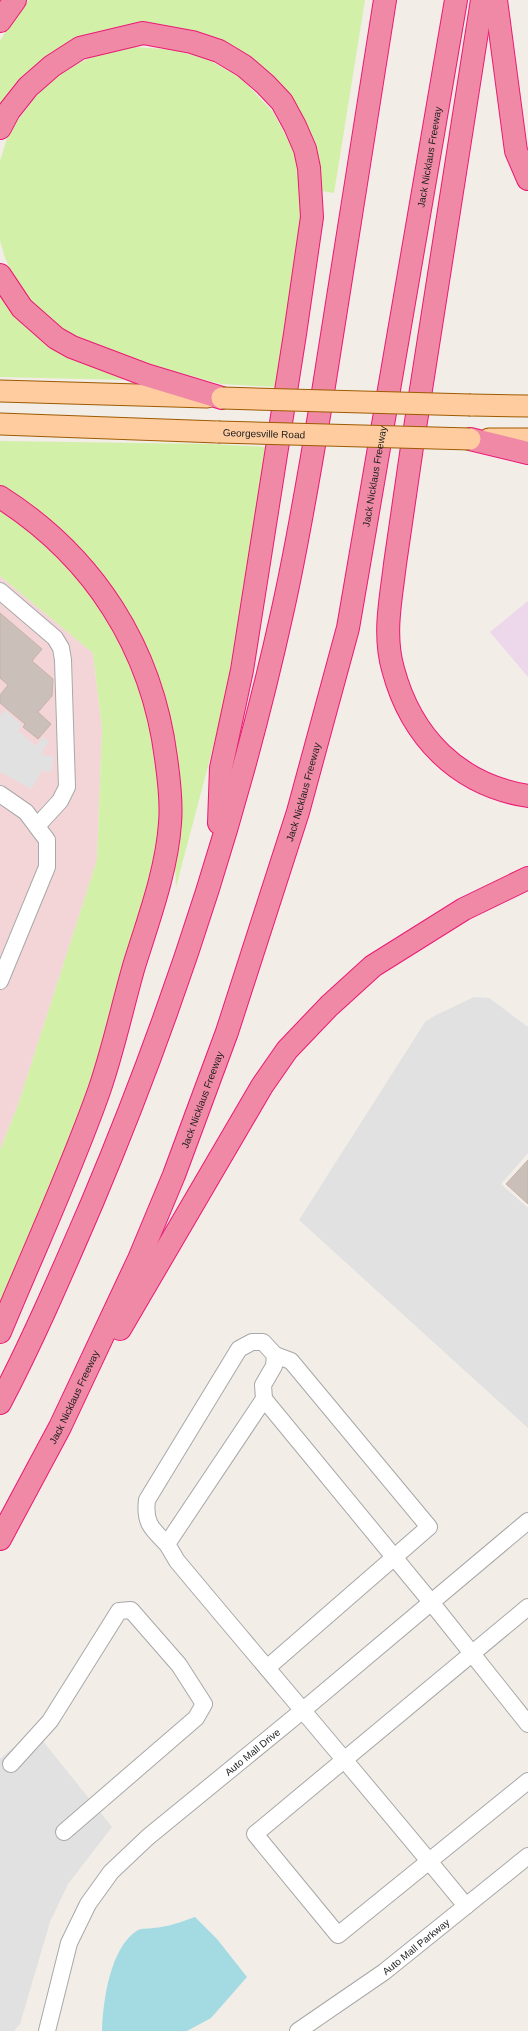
<svg xmlns="http://www.w3.org/2000/svg" width="528" height="2031" font-family="Arial,sans-serif">
<rect width="100%" height="100%" fill="#f2ede7"/>
<!-- commercial -->
<path fill="#f4d5d7" d="M0,576L93,653L102,729L97,860L18,1105L0,1150Z"/>
<!-- industrial -->
<path fill="#ecd8ea" d="M528,601V677L490,632Z"/>
<!-- grass -->
<path fill="#d3f0a9" d="M29,0H365L334,193L322,191L316,155L233,48L96,37L0,114V41L12,20Z
M135,47L176,50L209,60L241,78L273,112L294,151L303,206L277,387L221,384L108,354L65,333L40,313L21,290L5,258L0,240V161L9,132L36,96L63,71L98,54Z
M0,292L60,350L124,380L0,377Z
M0,441L211,444L266,447L225,702L176,887L174,842L142,646L0,488Z
M0,509L40,537L76,574L109,618L142,681L162,797L158,853L102,1049L48,1196L0,1307V1150L18,1105L97,860L102,729L93,653L0,576Z"/>
<!-- parking -->
<path fill="#e1e1e1" d="M5,710L22,725L18,731L36,746L43,737L49,742L42,751L43,755L54,757L51,772L42,771L31,789L0,772V716Z
M474,997L489,998L528,1027V1153L501,1184L528,1208V1428L299,1220L425,1022L434,1016Z
M34,1730L112,1827L68,1884L50,1922L20,2024L14,2031H0V1759Z"/>
<!-- water -->
<path fill="#a4dbe3" d="M195,1917L217,1939L247,1977L211,2018L187,2031H102C103,2001 110,1947 138,1930C142,1928 149,1929 153,1928C168,1927 181,1922 195,1917Z"/>
<!-- building -->
<path fill="#cbbfba" stroke="#c5b2a8" d="M0,613L42,649L32,661L53,679L52,696L38,712L51,724L38,739L23,727L25,724L0,703V695L8,685L0,678Z
M528,1160V1204L506,1184Z"/>
<g fill="none" stroke-linecap="round" stroke-linejoin="round">
<!-- minor casing -->
<g stroke="#a8a8a8" stroke-width="18">
<g id="minor">
<path d="M0,591L55,638L61,648L63,660L67,787L60,801L37,826"/>
<path d="M0,794L26,812L47,840V867L0,981"/>
<path d="M167,1544C152,1529 144,1523 147,1500L239,1349L252,1342H263L275,1355L274,1366L263,1385L264,1399"/>
<path d="M528,1607L255,1834L338,1935L528,1781"/>
<path d="M267,1668L429,1527L291,1361L275,1355"/>
<path d="M11,1764L50,1721L119,1611L131,1610L179,1665L204,1704L196,1718L64,1832"/>
<path d="M466,1906C371,1790 273,1676 177,1561L167,1544L264,1399L431,1602L528,1724"/>
<path id="s1" d="M47,2031L69,1943L88,1904L111,1872L148,1837L302,1711L528,1521"/>
<path id="s2" d="M298,2031L384,1972L528,1856"/>
</g>
</g>
<!-- major casing -->
<g stroke="#9e5b00" stroke-width="23">
<path id="major" d="M0,391L207,397
M471,405L528,406
M0,424L218,432
M489,439H528"/>
</g>
<!-- highway casing -->
<g stroke="#eb1975" stroke-width="24">
<g id="highway">
<path d="M482,0C459,149 436,298 412,447C406,486 401,525 395,564C391,599 383,634 393,669C411,737 458,785 528,796"/>
<path d="M496,0L516,151L528,179"/>
<path d="M0,21L15,0"/>
<path d="M0,128L9,111L28,87L52,66L80,48L143,33L192,42L219,51L244,66L265,84L282,102L295,126L305,149L309,168L312,217L295,334L242,670L221,768L219,823"/>
<path d="M0,275L22,308L56,338L72,347L146,375L222,398"/>
<path d="M470,439L528,453"/>
<path d="M0,497C94,557 152,648 166,758C169,779 172,802 170,823C167,870 148,921 134,966C122,1008 113,1051 99,1091C70,1173 33,1252 0,1332"/>
<path d="M120,1329L262,1086L287,1050L329,1006L373,966L464,909L528,878"/>
<path d="M0,1403C34,1338 63,1270 92,1203C173,1011 238,813 283,609C299,537 311,464 323,392C344,261 364,131 385,0"/>
<path id="s3" d="M0,1539L60,1427L139,1259L174,1175L227,1032L298,812L348,628L456,0"/>
</g>
</g>
<!-- minor -->
<use href="#minor" stroke="#fff" stroke-width="16"/>
<!-- major -->
<use href="#major" stroke="#ffcc9f" stroke-width="21"/>
<!-- highway -->
<use href="#highway" stroke="#ef89a6" stroke-width="22"/>
<!-- major-bridge casing -->
<g stroke="#9e5b00" stroke-width="23" stroke-linecap="butt">
<g id="major-bridge">
<path d="M222,398L471,405"/>
<path id="s4" d="M218,432L470,439"/>
</g>
</g>
<!-- major-bridge -->
<use href="#major-bridge" stroke="#ffcc9f" stroke-width="21"/>
</g>
<g text-anchor="middle" stroke-width="4" stroke-linejoin="round" paint-order="stroke">
<!-- street labels -->
<g font-size="10" fill="#212121" stroke="#fff">
<text dy="4" stroke="none"><textPath href="#s3" startOffset="1456">Jack Nicklaus Freeway</textPath></text>
<text dy="4" stroke="none"><textPath href="#s4" startOffset="46">Georgesville Road</textPath></text>
<text dy="4" stroke="none"><textPath href="#s3" startOffset="1132">Jack Nicklaus Freeway</textPath></text>
<text dy="4" stroke="none"><textPath href="#s3" startOffset="808">Jack Nicklaus Freeway</textPath></text>
<text dy="4" stroke="none"><textPath href="#s3" startOffset="484">Jack Nicklaus Freeway</textPath></text>
<text dy="4" stroke="none"><textPath href="#s3" startOffset="160">Jack Nicklaus Freeway</textPath></text>
<text dy="4" stroke="none"><textPath href="#s1" startOffset="359">Auto Mall Drive</textPath></text>
<text dy="4" stroke="none"><textPath href="#s2" startOffset="145">Auto Mall Parkway</textPath></text>
</g>
</g>
</svg>
